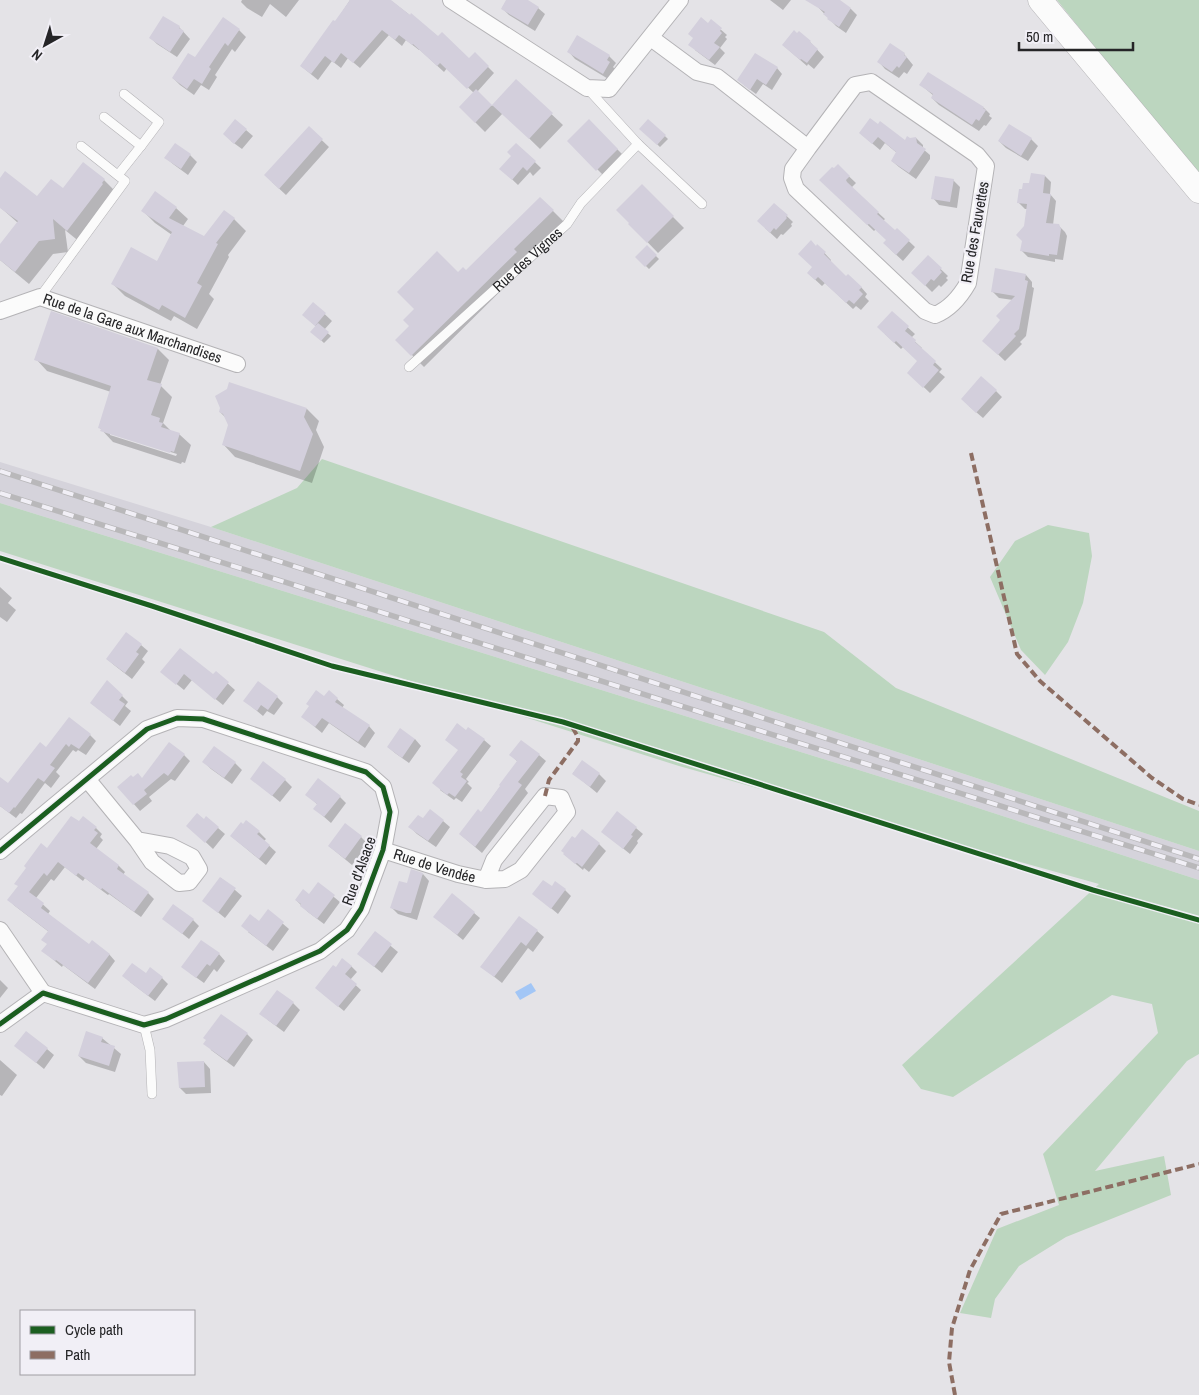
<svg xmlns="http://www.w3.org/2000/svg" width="1199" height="1395" font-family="'Archivo Narrow',sans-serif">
<rect width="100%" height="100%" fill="#e4e3e7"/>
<!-- built -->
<path fill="#d5d3db" d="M0,462L211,527L1199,851V880L907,785L0,503Z"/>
<!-- green -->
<path fill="#bcd6bf" d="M1057,0H1199V177Z
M322,459L824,632L896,688L1199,811V851L211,527L297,488Z
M0,503L907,785L1199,880V1054L1187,1061L1095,1171L1164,1156L1171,1195L1066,1237L1019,1266L995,1299L991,1318L960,1313L997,1229L1059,1205L1043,1154L1158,1033L1152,1004L1112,995L953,1097L921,1089L902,1065L1099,884L679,766L0,551Z
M1048,525L1089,533L1092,556L1083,603L1068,642L1045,675L1021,650L990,577L1015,541Z"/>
<!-- water -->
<path fill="#a2c6f6" d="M531,983L536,991L520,1000L515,992Z"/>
<!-- shadow -->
<path fill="#0003" fill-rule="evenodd" d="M242,0H299L286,17L270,4L262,17L247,8L241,2Z
M350,0H390L469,60L475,54L494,73L477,92L492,106L516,81L563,125L540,149L503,113L485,132L460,107L474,93L447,68L444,72L420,50H419L406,40L402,46L389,35L360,68L348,58L341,68L332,61L318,80L301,66L335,23Z
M507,0H526L538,8L545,14L535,31L509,15L502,8Z
M770,0H791L783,10Z
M821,0H838L851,9L857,15L846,33L836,26L817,6Z
M711,21L727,35L725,37L727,39L720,48L725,53L715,65L695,50Z
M179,27L190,39L177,57L157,44L150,37Z
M239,30L246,37L235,52L232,49L215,75L217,77L209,90L201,85L194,95L180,85L173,78L196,59Z
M810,42L824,57L814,69L808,64L807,66L783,45Z
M569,52L609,56L616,63L613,67L616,70L610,80L575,59Z
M904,54L913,65L907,74L904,72L899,78L885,69L879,62Z
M777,68L782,74L772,90L763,84L756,94L744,85Z
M928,73L984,108L990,114L989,116L992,118L986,126L984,125L979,131L939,105L932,98L934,96L921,85Z
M648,120L668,139L660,147L641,129Z
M589,121L628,160L608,180L569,141Z
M309,128L329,147L286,195L272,182Z
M246,130L253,136L242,149L231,141Z
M860,133L905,141L916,138L923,145V149L930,155V159L916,179L899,167L892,161L897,153L885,143L880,150Z
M1031,139L1038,146L1028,161L1006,148L999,141Z
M516,144L541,168L533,176L530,172L518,185L501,169L513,156Z
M175,145L190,155L197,162L188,175L173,164L166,158Z
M838,166L856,183L852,187L853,190L885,219L883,221L895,232L897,230L915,247L903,261L891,250L887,240L876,229L874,231L821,180Z
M1045,176L1051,182L1050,194L1056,201L1053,225H1058L1065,232L1067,236L1063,260L1055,259V262L1028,257L1022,251L1028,209H1025L1018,202L1030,185Z
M0,180L38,198L63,190L104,180L117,193L81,243L65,230L68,252L53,254L29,284L0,260V246L18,223L0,207Z
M953,180L960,187L957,208L939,205L933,198Z
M642,186L684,228L658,253L630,224Z
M540,198L564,222L527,265L424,367L397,340L411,326L416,309L458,274L466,272Z
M774,204L793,222L791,224L792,226L783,235L781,234L777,239L765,228Z
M176,208L188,219L183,226L204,238L234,219L246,231L228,255L229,257L209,294L214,299L197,329L174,316L171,321L125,296L113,284L157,263L172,235L155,223L143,211Z
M818,246L831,260L830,262L846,278L861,287L867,294L865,297L869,301L861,310L856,306L853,309L825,283L822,286L808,273L813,267L816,248Z
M647,247L659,259L649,269L637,257Z
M928,257L948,276L946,278L948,280L941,287L939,285L932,292L913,273Z
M1026,275L1032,282V287L1034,288L1026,336L1020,342L1022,344L1005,361L984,341L1002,320L1013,300L999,298L992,291Z
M314,304L332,321L324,330L331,336L324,343L312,332L317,327L311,322Z
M892,313L915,334L911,338L922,348L921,349L942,369L939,372L945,377L930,393L909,373L919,361L903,347L901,349L885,334Z
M158,349L169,360L160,385L172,397L163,423L171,431L179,434L191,445L185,463L182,462L181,464L113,442L99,427L111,392L47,371L36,359ZM110,433L177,454L176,456L110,435Z
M996,391L1002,397L983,418L969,406Z
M307,409L319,421L316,430L324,447L312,483L235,457L223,444L230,425L226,418L220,412Z
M0,587L12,598L8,603L16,610L7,622L0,617Z
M141,645L148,651L142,659L145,662L132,679L114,665L107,659Z
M162,672L213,676L216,673L235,690L223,705L192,680L184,690Z
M108,682L128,702L125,706L131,711L120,726L91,703Z
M258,683L277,697L283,703L274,715L267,711L263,716L245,701Z
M324,698L337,699L344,705L342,708L369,726L375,733L365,748L329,723L322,733L303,717Z
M466,732L484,740L491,746L466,779L469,782L467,783L472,788L462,802L456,798L454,800L440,790L459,751Z
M90,735L96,741L86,755L78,750L76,752L73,750L56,772L60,776L51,788L45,783L22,814L20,813L16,818L0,806V778L9,785L46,749Z
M415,739L421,746L409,763L395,753L388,747Z
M214,748L235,763L242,770L232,784L211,769L204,762Z
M184,755L190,761L175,781L171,779L149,797L152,801L140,811L119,787L143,780Z
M511,755H539L546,761L525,789L528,793L482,853L460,834L481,813L518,762Z
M582,762L599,774L606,781L597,793L573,773Z
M251,778L285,780L292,787L280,802Z
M307,795L340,797L346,803L331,823L315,809L318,805Z
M617,812L643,834L637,841L638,843L630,854L609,837Z
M423,820L443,821L450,827L436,847L417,834L410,827Z
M204,821L218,828L225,834L213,849L195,832Z
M79,823L96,828L102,834L100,837L103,840L96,849L119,866L125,872L123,875L148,893L154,899L141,917L109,894L108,895L85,878L83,881L65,867L54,881L51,879L36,898L50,911L48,914L89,946L109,954L115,961L95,989L63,965L62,967L43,951L48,945L49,932L15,906L9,900L47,850Z
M345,825L361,837L368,844L352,865L329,846Z
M259,832L266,839L264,841L276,852L266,865L231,836Z
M599,844L606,851L589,872L584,868L583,870L564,854Z
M423,874L429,881L417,920L398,914L392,908L408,885Z
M221,878L242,896L225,918L204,901Z
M318,884L340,902L324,924L308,912L296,900L309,895Z
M552,887L565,890L571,896L558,914L534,894Z
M268,911L289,929L273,951L248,932L259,922Z
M474,913L480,918L463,940L441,922Z
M164,919L193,920L199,926L189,939Z
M537,931L544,937L533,952L528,948L502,983L482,967Z
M375,933L398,952L382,973L359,954Z
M219,954L225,961L217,972L214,969L204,983L190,973Z
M351,966L357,972L350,980L361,990L344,1011L316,988L336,968Z
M146,975L162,978L168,984L155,1001L130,982Z
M0,980L8,988L0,998Z
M277,991L293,1003L300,1010L284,1032L268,1020L261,1013Z
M247,1034L253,1040L234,1067L211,1050L208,1040Z
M102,1038L121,1054L115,1072L86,1063L79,1056Z
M16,1046L47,1049L54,1055L44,1069Z
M0,1060L17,1075L2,1096L0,1095Z
M204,1062L210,1069L211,1093L186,1094L180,1088Z"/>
<!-- building -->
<path fill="#d3cfdc" d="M350,0H391L410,15L411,13L438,36L442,32L469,58L475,52L489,66L467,89L440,63L437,66L413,44L412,45L399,35L395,40L382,30L353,63L341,53L334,63L325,56L311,74L300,66L333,20L335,21Z
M506,0H528L539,7L528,25L501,9Z
M805,0H840L851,8L839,27L827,19L828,18L823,14L825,12Z
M163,16L180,26L179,28L184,31L170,52L149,38Z
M223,17L240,29L228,46L225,43L209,67L211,69L202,84L194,79L187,89L172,78L188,53L195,57Z
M701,17L708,23L711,19L722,28L720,31L722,33L714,43L720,47L709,60L688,45L693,38L688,34Z
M794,30L797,33L799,31L811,41L810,42L818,49L807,63L801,59L800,60L782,45Z
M577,35L610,55L607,60L610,62L603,74L567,52Z
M890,43L905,53L904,55L907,57L899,68L897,66L892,72L877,62Z
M755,53L778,67L766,85L757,79L750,90L737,80Z
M928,72L984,107L983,108L986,110L979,121L976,119L972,125L931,98L933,94L919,85Z
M516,79L553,113L529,139L492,105Z
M476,89L492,105L475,123L459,107Z
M870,118L878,124L880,121L905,140L907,136L910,138L916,137L917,143L926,149L909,173L891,161L896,152L878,137L872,144L859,133Z
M235,119L247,129L234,144L223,134Z
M589,119L618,149L596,171L567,141Z
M648,119L666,135L657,145L639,129Z
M1009,124L1032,138L1021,156L998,141Z
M309,126L323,139L279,189L264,175Z
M175,143L191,154L181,169L164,158Z
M516,143L536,161L527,171L523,167L512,180L499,169L511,156L507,152Z
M83,162L105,179L102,183L103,184L67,231L53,219L55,239L39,241L15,272L0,260V244L18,221L0,208V178L5,171L37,196L51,179L63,188Z
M838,164L850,176L846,180L847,182L879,212L877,214L895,230L897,228L910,240L896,255L883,243L886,240L869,224L867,225L819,180L832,167L834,168Z
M1031,173L1045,175L1043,193L1051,194L1046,223L1059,224L1061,229L1057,255L1049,254V256L1020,251L1022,241L1016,235L1024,226L1027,204L1017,203L1019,189H1022L1023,183H1029Z
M935,176L954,179L950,202L931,199Z
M642,184L674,216L647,243L628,224L629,223L616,210Z
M155,191L177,207L169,218L204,236L224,210L235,218L216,243L218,244L197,283L202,286L185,318L162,305L159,310L111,284L131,247L157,261L172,232L141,211Z
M540,197L554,210L514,249L517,252L411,356L395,340L409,326L403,320L414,309L397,292L437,251L458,272L463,267L466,270Z
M774,203L788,215L786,217L787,218L776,230L774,228L770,233L757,221Z
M811,240L816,246L817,244L826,252L824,254L846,276L848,274L862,287L859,290L863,294L854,304L849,300L846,303L818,277L815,280L807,273L812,267L798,254Z
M647,245L657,255L645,267L635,257Z
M928,255L942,268L940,270L942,272L934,281L931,279L925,286L911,273Z
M995,268L1026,274L1025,280L1028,281L1019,329L1014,334L1016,336L998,355L982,341L1000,320L996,316L1015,296L991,292Z
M313,302L326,313L315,326L302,315Z
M51,311L158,348L147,380L162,384L151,415L160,418L159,422L163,423L161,427L180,433L174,452L171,451L170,453L100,431L101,429L98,428L111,386L34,360Z
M892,311L909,326L905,331L916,340L915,342L936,361L933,365L939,370L923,388L907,373L917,361L896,341L894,343L877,327Z
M318,323L329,332L321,341L310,332Z
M981,376L997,390L976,413L961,399Z
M229,382L307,408L304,417L313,434L300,471L222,445L228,425L223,414L219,412L220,408L215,396L227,389Z
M126,632L142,644L136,652L139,654L125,673L106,659Z
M180,648L213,674L216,671L229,682L215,700L184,674L176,685L160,672Z
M107,680L123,695L119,700L125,704L113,721L90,703Z
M258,681L278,696L268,710L261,705L257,711L243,701Z
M316,690L324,696L329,690L338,698L335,702L370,725L358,742L322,718L315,727L301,717L309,706L306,704Z
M69,717L91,734L79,749L71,744L69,747L66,744L50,765L55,768L44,782L38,778L15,808L14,807L9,813L0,806V777L8,783L40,742L46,747Z
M457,723L466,730L468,727L485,739L460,772L463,774L461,777L467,781L455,797L449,793L447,795L432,783L458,750L445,740Z
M400,728L415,739L402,758L387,747Z
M521,740L540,754L518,782L522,785L475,847L459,834L478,809L481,812L500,786L499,785L517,761L509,755Z
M169,742L185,754L168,776L164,773L144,790L147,794L133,805L117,787L131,775L133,777L138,773L142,778Z
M214,746L236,762L224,778L202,762Z
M582,760L600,773L590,787L572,774Z
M263,761L286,779L272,796L250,779Z
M318,778L341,796L324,817L313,809L317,804L305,795Z
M430,809L444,820L428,841L408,827L418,815L423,818Z
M617,811L637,827L631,835L633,836L623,849L601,832Z
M197,813L204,819L206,816L219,827L205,843L186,826Z
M71,816L79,821L83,816L97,827L94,830L98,833L90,843L119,865L117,869L149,892L134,912L102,888L101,890L78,873L76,876L58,862L47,876L44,873L29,892L44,903L41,908L89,944L92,940L110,954L88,983L56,960L55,961L41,951L47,944L41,940L48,931L7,900L18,886L14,884L26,868L24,866L41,843L47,848Z
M246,820L260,831L257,834L270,845L259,859L230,836L241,822L243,824Z
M345,823L362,836L345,859L328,846Z
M582,829L600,843L582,867L577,863L575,864L563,854L564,853L561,851L572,836L575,838Z
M411,869L423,873L411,913H406L390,908L399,881L407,883Z
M220,877L236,888L218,913L202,901Z
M543,880L552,886L555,881L566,889L551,909L532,894Z
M318,882L335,895L317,919L300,906L301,904L295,900L303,889L309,894Z
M452,893L475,912L457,935L433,917Z
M173,904L194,919L182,934L162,919Z
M268,909L284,922L266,946L241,926L250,914L259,921Z
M519,916L538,930L526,946L521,942L494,977L480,967Z
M375,931L392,944L374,967L357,954Z
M201,940L220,953L210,966L207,964L196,978L181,967Z
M342,958L352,966L345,974L357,984L338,1007L315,988L333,965L336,967Z
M132,963L146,973L150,967L163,977L148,996L122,976Z
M277,990L294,1002L276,1026L259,1014Z
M221,1014L248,1033L227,1061L203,1044L206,1040L203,1038Z
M26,1031L48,1048L36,1063L14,1046Z
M86,1031L103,1037L101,1042L115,1046L109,1066L78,1056Z
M204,1061L205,1087L179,1088L177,1062Z"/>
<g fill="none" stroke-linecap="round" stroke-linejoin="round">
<!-- lane casing -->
<g stroke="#b4b3b6" stroke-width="10">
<g id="lane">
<path d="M587,88L638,144L702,204"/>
<path d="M124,94L159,122L141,146"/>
<path d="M104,117L141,146L118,175"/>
<path d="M40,297L125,181L81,146"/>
<path id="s1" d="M409,367L567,224L581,203L638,144"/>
<path d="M144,1025L150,1050L152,1094"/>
</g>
</g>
<!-- street casing -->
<g stroke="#b4b3b6" stroke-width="18">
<g id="street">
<path d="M451,0L587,88L609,89L680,0"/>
<path d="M651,38L697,72L717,77L808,148L793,169L792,178L796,189L925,311L935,315C950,309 960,297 968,283L986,166L977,155L871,82L855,85L808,148"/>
<path id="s2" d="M0,311L40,297L237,364"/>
<path d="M87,779L137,840L152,862L179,883L189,882L199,869L192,857L170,846L137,840"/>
<path id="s3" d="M383,850L458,874L486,880L505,879L521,870L567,812L561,798L545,796L494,860L486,880"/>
<path d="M0,851L147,729L177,718L203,719L366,772L383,787L390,812L383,850L361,909L347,930L320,951L166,1019L144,1025L43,993L0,1024"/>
<path d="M0,930L43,993"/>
</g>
</g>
<!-- secondary casing -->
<g stroke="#b4b3b6" stroke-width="25">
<path id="secondary" d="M1040,0L1199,191"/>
</g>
<!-- lane -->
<use href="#lane" stroke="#fbfbfb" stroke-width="9"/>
<!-- street -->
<use href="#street" stroke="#fbfbfb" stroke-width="16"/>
<!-- secondary -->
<use href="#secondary" stroke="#fbfbfb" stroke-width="24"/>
<!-- rail casing -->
<g stroke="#b9b8ba" stroke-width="5.5">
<path id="rail" d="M0,471L1199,859
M0,493L1199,868"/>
</g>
<!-- rail -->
<use href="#rail" stroke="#f1eff6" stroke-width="4" stroke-dasharray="11" stroke-linecap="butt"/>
<!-- quiet -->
<path stroke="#8d6e63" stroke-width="4" stroke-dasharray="8 4" stroke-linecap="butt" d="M971,453L1017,654L1040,681L1152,778L1183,799L1199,805
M545,796L549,780L578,741V737L571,725
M955,1395L949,1362L952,1328L970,1270L1001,1214L1199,1164"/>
<!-- cycleway casing -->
<g stroke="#f1eff6" stroke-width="8">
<path id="cycleway" d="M0,558L152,606L332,666L563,722L1093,890L1199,920
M0,851L147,729L177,718L203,719L366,772L383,787L390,812L383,850L361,909L347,930L320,951L166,1019L144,1025L43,993L0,1024"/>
</g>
<!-- cycleway -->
<use href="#cycleway" stroke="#1b5e20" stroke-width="5"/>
</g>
<g text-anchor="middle" stroke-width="4.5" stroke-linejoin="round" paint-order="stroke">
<!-- street labels -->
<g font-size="15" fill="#252527" stroke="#f1eff6">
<text transform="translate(975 232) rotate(-80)" y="5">Rue des Fauvettes</text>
<text dy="5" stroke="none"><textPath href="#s1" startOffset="160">Rue des Vignes</textPath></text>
<text dy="5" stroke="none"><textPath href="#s2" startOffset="140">Rue de la Gare aux Marchandises</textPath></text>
<text dy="5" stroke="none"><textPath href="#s3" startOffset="54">Rue de Vendée</textPath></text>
<text transform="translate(359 871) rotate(-70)" y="5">Rue d'Alsace</text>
</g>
</g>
<!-- legend -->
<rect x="20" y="1310" width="175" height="65" fill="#f1eff6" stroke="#9f9ea3"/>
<rect x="30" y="1326" width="25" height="8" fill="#1b5e20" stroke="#9f9ea3"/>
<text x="65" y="1335" font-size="15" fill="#252527">Cycle path</text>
<rect x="30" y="1351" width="25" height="8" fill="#8d6e63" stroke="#9f9ea3"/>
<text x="65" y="1360" font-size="15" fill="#252527">Path</text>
<!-- north arrow -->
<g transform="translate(45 45) rotate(219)" stroke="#f1eff6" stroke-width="4" paint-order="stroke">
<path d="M0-4L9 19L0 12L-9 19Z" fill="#252527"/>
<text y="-8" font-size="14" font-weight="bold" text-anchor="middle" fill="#252527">N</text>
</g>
<!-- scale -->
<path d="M1019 42v8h114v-8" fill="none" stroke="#252527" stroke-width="2.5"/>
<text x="1026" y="42" font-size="15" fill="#252527" stroke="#f1eff6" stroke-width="4" paint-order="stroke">50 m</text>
</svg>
